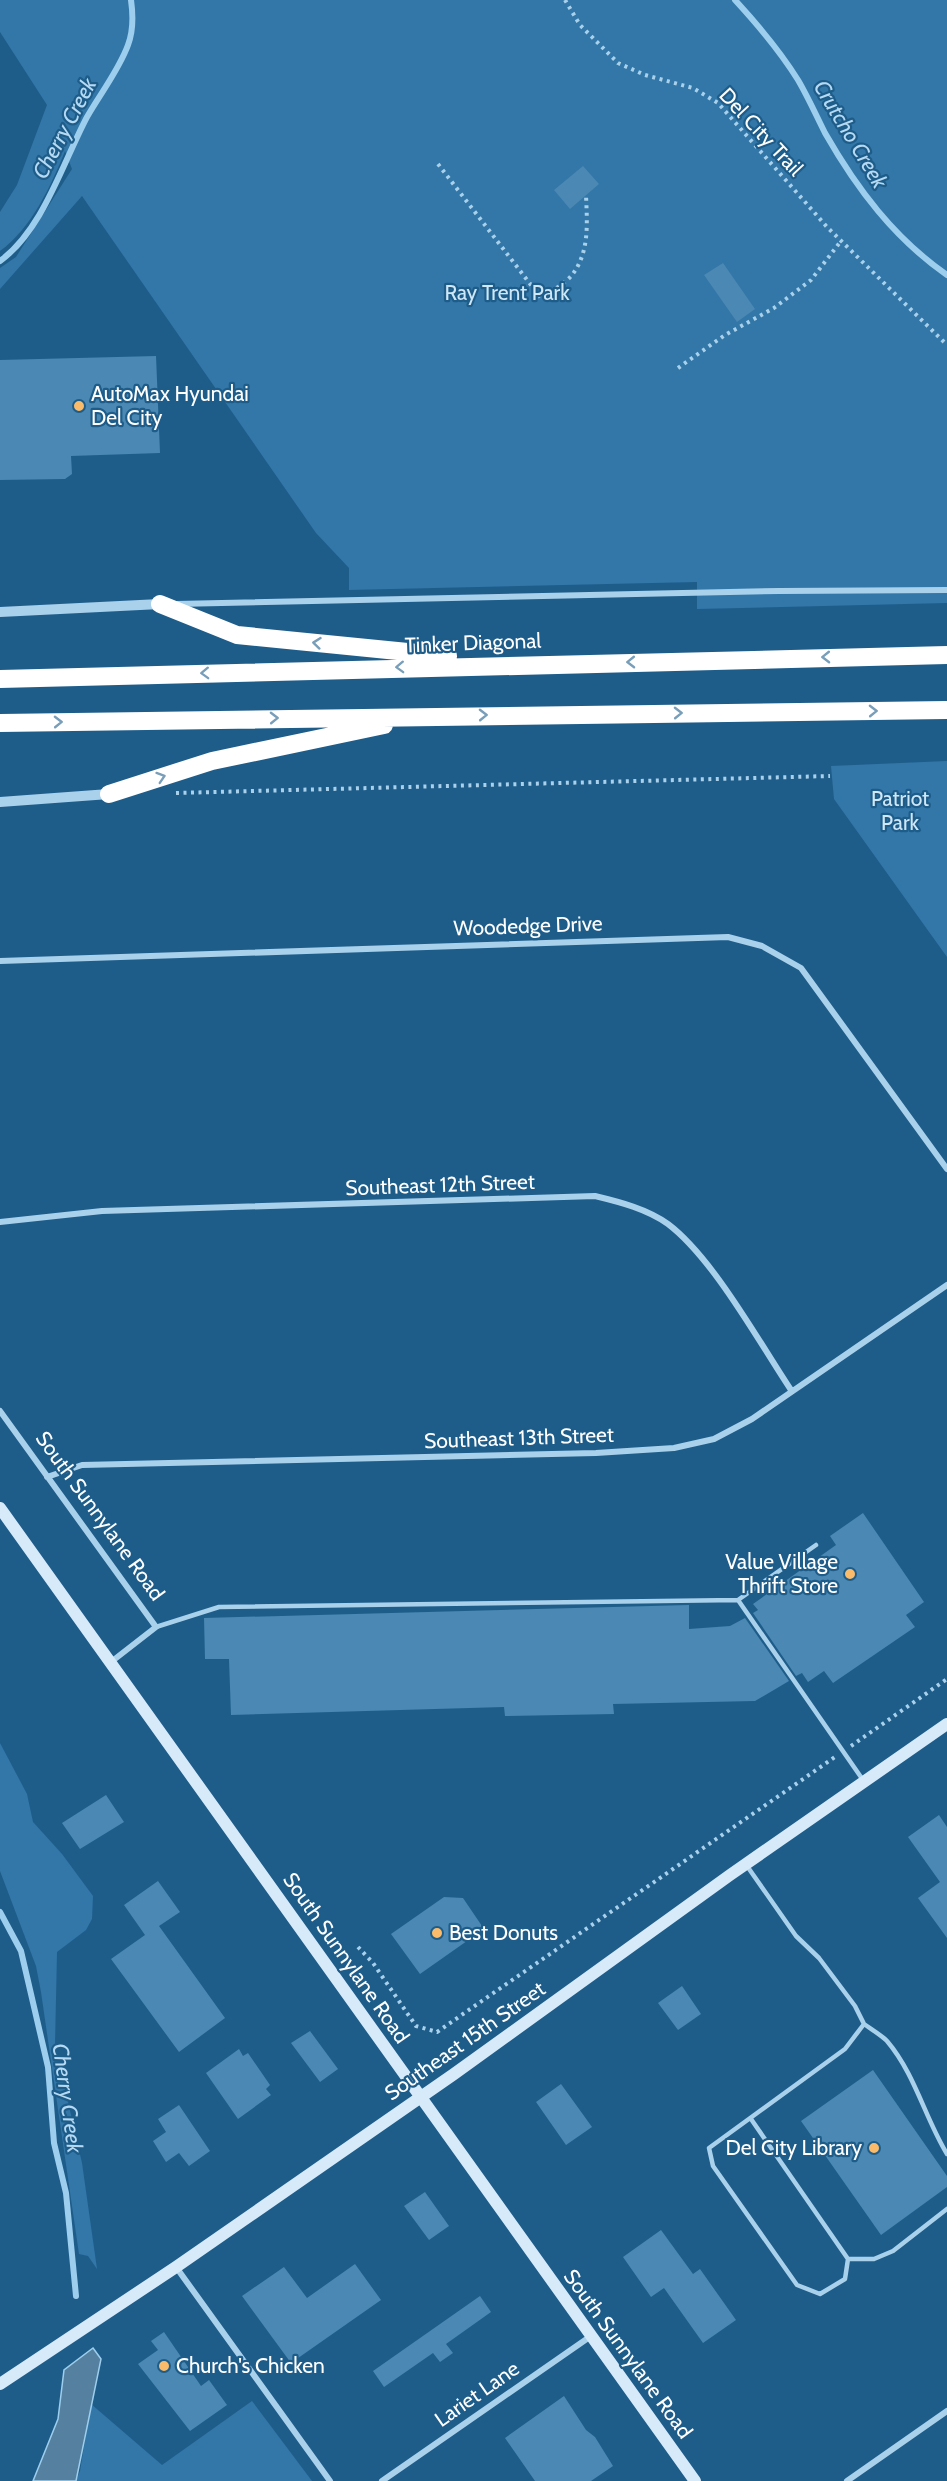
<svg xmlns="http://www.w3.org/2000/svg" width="947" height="2481" font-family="Cabin,sans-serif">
<rect width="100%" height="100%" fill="#1e5d8a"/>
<!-- green -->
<path fill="#3277a8" d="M0,0H947V603L697,609V582L349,590V568L316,533L82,196L0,289V268L16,257L72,169L65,151C51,186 31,229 0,251V212L17,185L47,105L0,32Z
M947,761V957L834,799L831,766Z
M0,1743L27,1794L33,1822L62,1854L93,1896L92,1919L86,1930L57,1952L55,2045L82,2163L97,2269L88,2256L79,2254L41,1992L36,1966L0,1871Z
M252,2401L312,2481H76L80,2471L91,2404L162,2465Z"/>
<!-- water -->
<path fill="#5580a0" stroke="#9eceed" stroke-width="1.5" d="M93,2348L101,2359L76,2481H33L58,2419L64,2370Z"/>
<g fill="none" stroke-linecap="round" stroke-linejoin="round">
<!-- stream -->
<path stroke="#9eceed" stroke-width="6" d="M735,0C758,25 780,51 798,80C808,97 816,115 825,133C857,189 894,238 947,275
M0,261C43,230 63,162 87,117C100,94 119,70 128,45C133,32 133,14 131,0
M0,1912L21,1951L48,2067L54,2143L66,2193L76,2296"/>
</g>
<!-- building -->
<path fill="#4b88b4" d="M583,166L599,184L570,209L554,190Z
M723,263L755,309L737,322L704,275Z
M156,356L160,453L71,456L72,474L65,479L0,480V360Z
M863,1513L924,1602L906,1615L915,1627L833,1683L824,1671L808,1682L802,1673L796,1676L753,1613L758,1610L753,1604L836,1545L830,1536Z
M689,1605V1629L730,1626L745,1618L789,1681L755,1701L613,1704L614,1714L505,1716L504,1707L231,1715L229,1659H205L204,1618Z
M106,1795L124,1822L80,1849L62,1823Z
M939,1815L947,1827V1938L918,1898L940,1882L908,1837Z
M158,1881L180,1912L159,1926L225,2018L179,2052L111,1959L145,1935L124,1905Z
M444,1897L463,1898L484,1929L420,1974L391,1934Z
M682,1986L701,2014L678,2030L658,2003Z
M310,2031L338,2069L320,2082L291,2043Z
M239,2049L243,2056L248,2053L270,2085L266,2089L271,2095L238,2119L206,2073Z
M873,2070L947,2176V2187L881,2235L801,2121Z
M561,2084L592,2127L566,2145L536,2102Z
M179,2105L210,2151L189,2166L179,2153L166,2162L153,2141L166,2132L158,2119Z
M425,2192L449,2226L429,2240L404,2206Z
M661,2230L693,2274L700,2269L736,2320L703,2343L664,2288L651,2297L623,2257Z
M355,2264L381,2300L291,2363L242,2296L284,2267L307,2298Z
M480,2296L491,2312L446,2344L453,2353L440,2362L433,2353L384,2387L373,2371Z
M164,2332L201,2386L209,2380L227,2405L190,2431L138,2364L158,2350L151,2341Z
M564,2396L586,2430L595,2437L613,2466L591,2481H535L505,2438Z"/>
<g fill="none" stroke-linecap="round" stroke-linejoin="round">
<!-- path -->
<path stroke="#aad1ec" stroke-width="4" stroke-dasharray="3 4.5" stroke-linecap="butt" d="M565,0L580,25L618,63L645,75L693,88L718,103L827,227L947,345
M438,164L541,298C551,291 565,284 572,275C590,252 587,222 586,195
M678,368L725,335L774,308L811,280L841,241
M176,793L830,776
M851,1746L947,1679
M358,1947L373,1963L416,2026L437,2032L835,1757"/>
<!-- service -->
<path stroke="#aad1ec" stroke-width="4.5" d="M738,1600L863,1780
M156,1627L219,1607L738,1600L816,1545
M747,1866L796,1936L819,1958L855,2006L864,2024L845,2049L709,2148L713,2166L797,2285L820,2294L845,2279L848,2259L751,2119
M864,2024C871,2029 881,2035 887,2041C915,2074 925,2118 947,2154
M848,2259H874L893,2251L947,2209"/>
<!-- minor -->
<path stroke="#aad1ec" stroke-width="6" d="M176,604L779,591L947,590
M0,961L728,937L762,946L801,968L947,1169
M0,1222L102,1211L595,1196C620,1202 647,1209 668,1224C713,1258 759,1342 791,1390
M0,1411L156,1627L111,1662
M47,1477L82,1465L596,1453L674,1448L714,1439L752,1419L947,1285
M176,2267L330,2481
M382,2481L591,2336
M847,2481L947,2411"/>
<!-- tertiary -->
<path stroke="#aad1ec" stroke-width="10" d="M0,612L160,604
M0,802L109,794"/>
<!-- secondary -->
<path stroke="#d6eaf9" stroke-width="12" d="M0,1508L695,2481
M0,2384L176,2267L454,2074L730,1875L947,1724"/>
<!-- motorway -->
<path stroke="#fff" stroke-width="18" d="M160,604L237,635L448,656
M0,679L947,655
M0,723L947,710
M109,794L212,761L384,725"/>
</g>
<!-- one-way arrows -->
<defs><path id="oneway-chevron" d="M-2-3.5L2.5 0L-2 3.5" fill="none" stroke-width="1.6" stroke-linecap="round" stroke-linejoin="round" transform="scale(1.5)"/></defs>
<g stroke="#789eb9">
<use href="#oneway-chevron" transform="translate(317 643) rotate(-174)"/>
<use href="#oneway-chevron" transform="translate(826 657) rotate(179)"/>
<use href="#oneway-chevron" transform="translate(631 662) rotate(179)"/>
<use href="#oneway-chevron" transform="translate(400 667) rotate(178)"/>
<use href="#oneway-chevron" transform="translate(205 673) rotate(178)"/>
<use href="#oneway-chevron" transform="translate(873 711) rotate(-1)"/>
<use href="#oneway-chevron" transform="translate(678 713) rotate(-1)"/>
<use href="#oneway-chevron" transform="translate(483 715) rotate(-1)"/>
<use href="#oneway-chevron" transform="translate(274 718) rotate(-1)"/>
<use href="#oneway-chevron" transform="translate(58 722) rotate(-1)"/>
<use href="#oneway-chevron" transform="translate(161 777) rotate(-18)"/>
</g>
<!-- markers -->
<g fill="#fabc6a" stroke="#1e5d8a" stroke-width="2">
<circle cx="79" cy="406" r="6"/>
<circle cx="850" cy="1574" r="6"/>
<circle cx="437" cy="1933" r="6"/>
<circle cx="874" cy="2148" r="6"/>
<circle cx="164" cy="2366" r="6"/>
</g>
<g text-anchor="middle" stroke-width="4.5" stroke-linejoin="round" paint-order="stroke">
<!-- street labels -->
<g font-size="21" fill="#fff" stroke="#1e5d8a">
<text transform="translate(761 132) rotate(47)" y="7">Del City Trail</text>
<text transform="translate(473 643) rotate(-2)" y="7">Tinker Diagonal</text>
<text transform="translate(528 926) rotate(-2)" y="7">Woodedge Drive</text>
<text transform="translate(440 1185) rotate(-2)" y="7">Southeast 12th Street</text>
<text transform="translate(519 1438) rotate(-2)" y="7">Southeast 13th Street</text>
<text transform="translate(100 1516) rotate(54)" y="7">South Sunnylane Road</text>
<text transform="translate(346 1958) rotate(55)" y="7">South Sunnylane Road</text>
<text transform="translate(465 2041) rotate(-35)" y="7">Southeast 15th Street</text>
<text transform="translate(628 2354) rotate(54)" y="7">South Sunnylane Road</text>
<text transform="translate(477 2394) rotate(-35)" y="7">Lariet Lane</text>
</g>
<!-- park labels -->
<g font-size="21" fill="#cfe8f8" stroke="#1e5d8a">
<text x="507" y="300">Ray Trent Park</text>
<text x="900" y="806">Patriot<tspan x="900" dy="24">Park</tspan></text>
</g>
<!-- poi labels -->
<g font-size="21" fill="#fff" stroke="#1e5d8a" text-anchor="start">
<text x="91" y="401">AutoMax Hyundai<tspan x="91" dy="24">Del City</tspan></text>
<text x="838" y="1569" text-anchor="end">Value Village<tspan x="838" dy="24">Thrift Store</tspan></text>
<text x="449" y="1940">Best Donuts</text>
<text x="862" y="2155" text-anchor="end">Del City Library</text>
<text x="176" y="2373">Church's Chicken</text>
</g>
<!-- water labels -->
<g font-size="22" font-style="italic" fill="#b6daf3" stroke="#1e5d8a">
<text transform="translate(64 128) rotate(-62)" y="8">Cherry Creek</text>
<text transform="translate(851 134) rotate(59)" y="8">Crutcho Creek</text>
<text transform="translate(68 2098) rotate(82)" y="8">Cherry Creek</text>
</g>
</g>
</svg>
